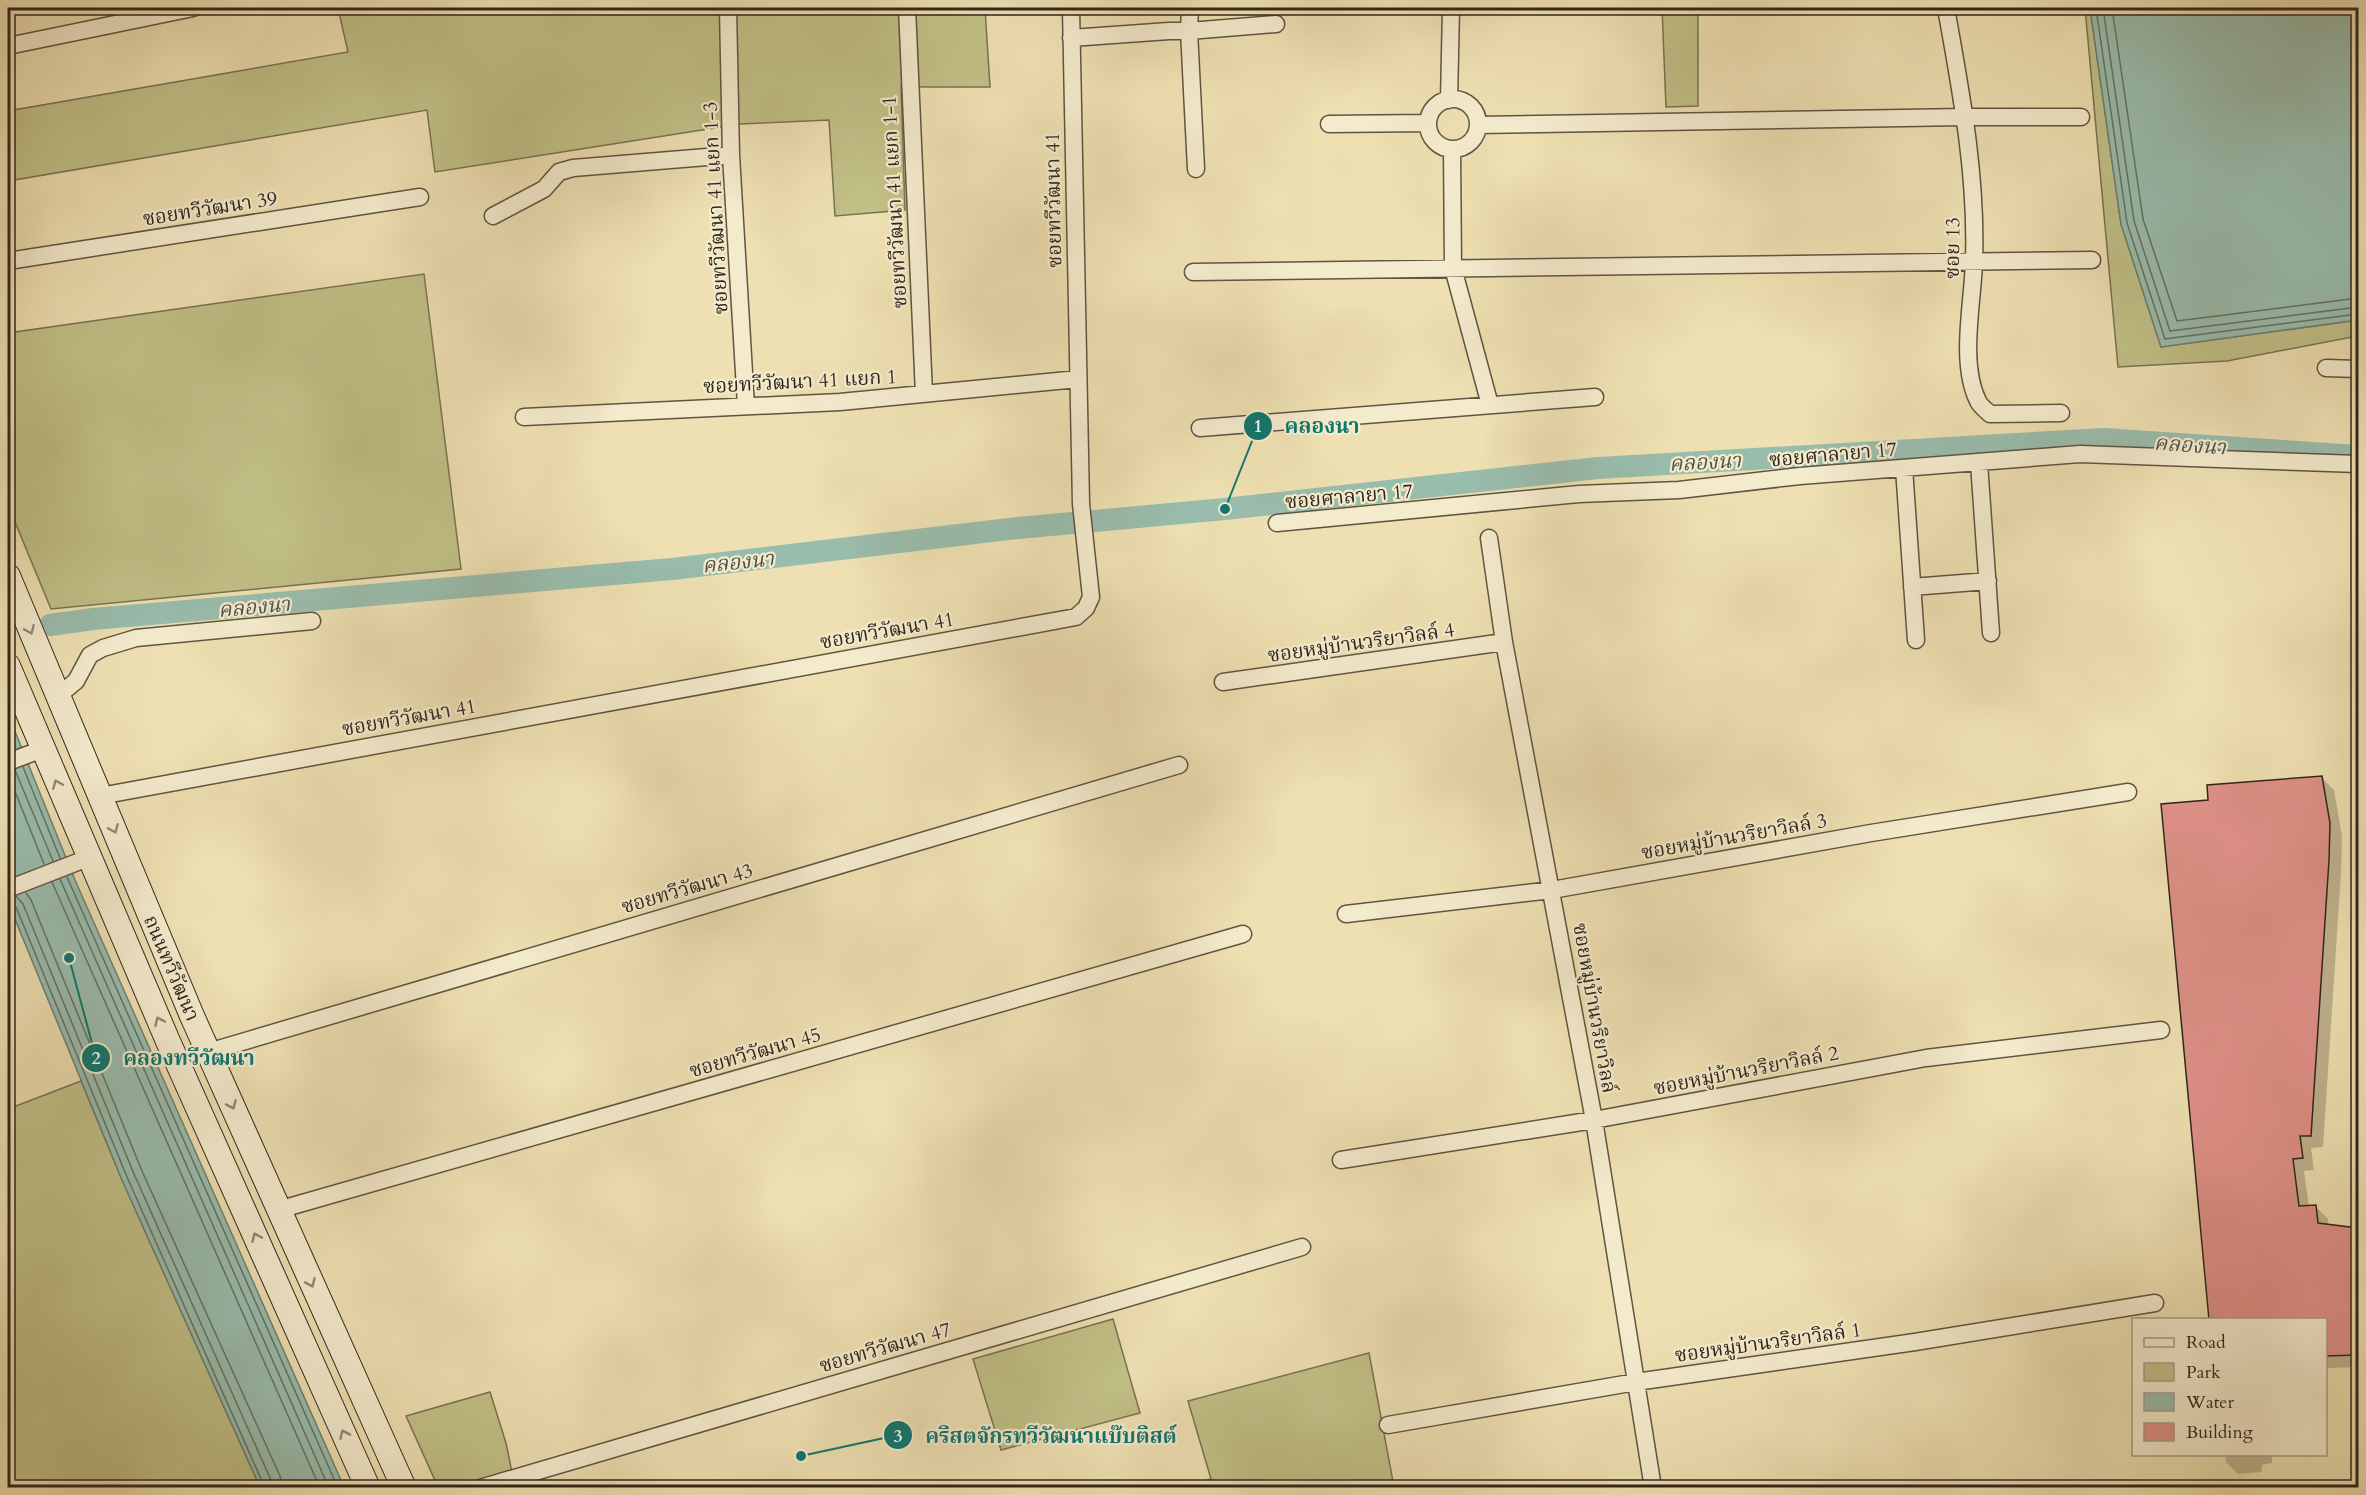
<svg xmlns="http://www.w3.org/2000/svg" width="2366" height="1495" font-family="Cardo,'Noto Serif Thai',serif">
<rect width="100%" height="100%" fill="#eee0b2"/>
<filter id="stains"><feTurbulence type="fractalNoise" baseFrequency=".00333" numOctaves="4"/><feColorMatrix values="0 0 0 0 .2 0 0 0 0 .09 0 0 0 0 .02 0 0 0 .5 -.17"/></filter>
<radialGradient id="worn" r=".72"><stop offset=".6" stop-color="#630" stop-opacity="0"/><stop offset="1" stop-color="#630" stop-opacity=".3"/></radialGradient>
<!-- green -->
<path fill="#c1c087" stroke="#787352" stroke-width="1.5" d="M338,8H985L990,87H923L901,85L905,210L835,216L829,120L740,124L435,172L427,110L8,181V111L348,52Z
M1662,8H1698V106L1666,107Z
M2085,8H2090L2121,224L2161,347L2358,320V336L2227,361L2118,367Z
M424,274L461,569L51,609L8,505V333Z
M81,1081L122,1180L260,1487L8,1488V1109Z
M1113,1319L1140,1413L1001,1450L973,1359Z
M1369,1353L1394,1487L1180,1488L1211,1479L1188,1401Z
M490,1392L506,1443L515,1487H438L406,1416Z"/>
<!-- water -->
<path fill="#99bdad" stroke="#6f8173" stroke-width="1.5" d="M2090,8H2358V320L2161,347L2121,224Z
M8,714L75,880L344,1487H260L122,1180L8,902Z"/>
<!-- shadow -->
<path fill="#0003" d="M2322,778L2334,790L2342,836L2341,873L2323,1147L2311,1148L2314,1170L2304,1171L2309,1207H2316L2328,1219V1226L2358,1229V1367L2326,1368V1320L2163,806L2209,801Z
M2225,1454H2272V1463L2262,1465V1472L2238,1474L2226,1462Z"/>
<g fill="none" stroke-linecap="round" stroke-linejoin="round">
<!-- shore -->
<path stroke="#647265" stroke-width="1.5" d="M2096,8L2127,223L2165,339L2358,314
M2103,8L2134,221L2170,331L2358,307
M2112,8L2143,219L2177,321L2358,298
M23,767L60,858
M15,770L53,861
M8,774L44,864
M67,877L338,1488
M60,879L329,1488
M52,882L320,1488
M26,893L31,900L142,1171L280,1476L282,1488
M16,896L23,904L134,1174L271,1480L273,1488
M8,902L12,903L16,907L127,1177L265,1488"/>
<!-- canal -->
<path stroke="#99bdad" stroke-width="22" d="M50,625L93,619L672,569L1018,528L1225,509L1598,468L2104,439L2358,456"/>
</g>
<!-- building -->
<path fill="#df9188" stroke="#30261d" stroke-width="1.5" d="M2322,776L2330,823L2329,860L2311,1136H2300L2303,1158L2293,1159L2299,1206L2316,1205L2318,1223L2358,1228V1355L2325,1356V1320H2209L2161,804L2208,800L2207,785Z"/>
<g fill="none" stroke-linecap="round" stroke-linejoin="round">
<!-- minor casing -->
<g stroke="#605442" stroke-width="19">
<path id="minor" d="M728,8L731,155L746,406
M907,8L924,394
M1190,8L1189,31L1276,24
M1946,8C1961,92 1977,175 1974,261C1973,302 1959,363 1978,401C1980,406 1986,410 1990,414L2061,413
M1071,38L1169,31H1189L1196,169
M8,46L193,8
M1428 124a25 25 0 1 1 50 0a25 25 0 1 1-50 0Z
M1449,100L1451,8
M1329,124L1428,123
M1478,125L1965,117H2081
M1452,149L1453,268L1490,405
M493,216L544,189L559,172L573,168L731,155
M8,261L420,197
M1193,272L2092,260
M2326,368L2358,369
M524,417L840,402L1078,379
M1200,428L1595,397
M1979,463L1991,633
M1904,468L1916,640
M1277,523L1579,494L1679,490L1800,476L2080,454L2358,464
M1489,538L1504,642L1594,1120L1653,1488
M1912,587L1988,581
M1223,682L1504,642
M58,696L76,681L90,655L103,648L136,638L312,621
M8,762L43,749
M100,796L1076,617L1086,608L1091,597L1081,504L1071,8
M8,889L88,858
M1346,914L1552,890L1871,833L2128,792
M208,1052L1179,765
M1341,1160L1594,1120L1926,1058L2161,1030
M278,1210L1243,934
M1388,1425L1636,1382L1915,1342L2155,1303
M480,1488L1302,1247"/>
</g>
<!-- secondary casing -->
<g stroke="#30261d" stroke-width="26">
<path id="secondary" d="M8,576L192,1016L404,1488
M8,666L167,1039L368,1488"/>
</g>
<!-- minor -->
<use href="#minor" stroke="#f4ebcd" stroke-width="16"/>
<!-- secondary -->
<use href="#secondary" stroke="#f4ebcd" stroke-width="24"/>
</g>
<!-- one-way arrows -->
<defs><path id="oneway-chevron" d="M-2-3.5L2.5 0L-2 3.5" fill="none" stroke-width="1.6" stroke-linecap="round" stroke-linejoin="round" transform="scale(1.5)"/></defs>
<g stroke="#928875">
<use href="#oneway-chevron" transform="translate(30 630) rotate(67)"/>
<use href="#oneway-chevron" transform="translate(57 784) rotate(-112)"/>
<use href="#oneway-chevron" transform="translate(114 829) rotate(67)"/>
<use href="#oneway-chevron" transform="translate(159 1021) rotate(-114)"/>
<use href="#oneway-chevron" transform="translate(232 1105) rotate(66)"/>
<use href="#oneway-chevron" transform="translate(256 1237) rotate(-114)"/>
<use href="#oneway-chevron" transform="translate(311 1283) rotate(66)"/>
<use href="#oneway-chevron" transform="translate(344 1434) rotate(-114)"/>
</g>
<g text-anchor="middle" stroke-width="4.5" stroke-linejoin="round" paint-order="stroke">
<!-- street labels -->
<g font-size="20" fill="#30261d" stroke="#f4ebcd">
<text transform="translate(1053 200) rotate(-91)" y="7">ซอยทวีวัฒนา 41</text>
<text transform="translate(894 202) rotate(-93)" y="7">ซอยทวีวัฒนา 41 แยก 1-1</text>
<text transform="translate(210 208) rotate(-9)" y="7">ซอยทวีวัฒนา 39</text>
<text transform="translate(715 208) rotate(-93)" y="7">ซอยทวีวัฒนา 41 แยก 1-3</text>
<text transform="translate(1952 248) rotate(-89)" y="7">ซอย 13</text>
<text transform="translate(800 381) rotate(-3)" y="7">ซอยทวีวัฒนา 41 แยก 1</text>
<text transform="translate(1833 454) rotate(-5)" y="7">ซอยศาลายา 17</text>
<text transform="translate(1349 496) rotate(-5)" y="7">ซอยศาลายา 17</text>
<text transform="translate(887 630) rotate(-10)" y="7">ซอยทวีวัฒนา 41</text>
<text transform="translate(1361 642) rotate(-8)" y="7">ซอยหมู่บ้านวริยาวิลล์ 4</text>
<text transform="translate(409 717) rotate(-10)" y="7">ซอยทวีวัฒนา 41</text>
<text transform="translate(1734 836) rotate(-10)" y="7">ซอยหมู่บ้านวริยาวิลล์ 3</text>
<text transform="translate(687 888) rotate(-16)" y="7">ซอยทวีวัฒนา 43</text>
<text transform="translate(172 968) rotate(67)" y="7">ถนนทวีวัฒนา</text>
<text transform="translate(1595 1008) rotate(80)" y="7">ซอยหมู่บ้านวริยาวิลล์</text>
<text transform="translate(755 1052) rotate(-16)" y="7">ซอยทวีวัฒนา 45</text>
<text transform="translate(1746 1070) rotate(-11)" y="7">ซอยหมู่บ้านวริยาวิลล์ 2</text>
<text transform="translate(1768 1342) rotate(-8)" y="7">ซอยหมู่บ้านวริยาวิลล์ 1</text>
<text transform="translate(885 1347) rotate(-16)" y="7">ซอยทวีวัฒนา 47</text>
</g>
<!-- water labels -->
<g font-size="21" font-style="italic" fill="#505348" stroke="#f4ebcd">
<text transform="translate(2190 445) rotate(4)" y="7">คลองนา</text>
<text transform="translate(1705 462) rotate(-3)" y="7">คลองนา</text>
<text transform="translate(738 562) rotate(-6)" y="7">คลองนา</text>
<text transform="translate(254 607) rotate(-5)" y="7">คลองนา</text>
</g>
</g>
<!-- callouts -->
<path fill="none" stroke="#0f766e" stroke-width="2" d="M1225 509L1258 426M69 958L96 1058M801 1456L898 1435"/>
<g fill="#0f766e" stroke="#f4ebcd" stroke-width="2">
<circle cx="1225" cy="509" r="6"/>
<circle cx="69" cy="958" r="6"/>
<circle cx="801" cy="1456" r="6"/>
<circle cx="1258" cy="426" r="15"/>
<circle cx="96" cy="1058" r="15"/>
<circle cx="898" cy="1435" r="15"/>
</g>
<g font-size="18" text-anchor="middle" font-weight="bold" fill="#fff">
<text x="1258" y="432">1</text>
<text x="96" y="1064">2</text>
<text x="898" y="1442">3</text>
</g>
<g font-size="21" text-anchor="middle" font-weight="bold" fill="#0f766e" stroke="#f4ebcd" stroke-width="4.5" stroke-linejoin="round" paint-order="stroke">
<text x="1322" y="433">คลองนา</text>
<text x="189" y="1065">คลองทวีวัฒนา</text>
<text x="1051" y="1443">คริสตจักรทวีวัฒนาแบ๊บติสต์</text>
</g>
<!-- margin -->
<rect width="2366" height="1495" fill="none" stroke="#eee0b2" stroke-width="30"/>
<rect x="9" y="9" width="2348" height="1477" fill="none" stroke="#30261d" stroke-width="3"/>
<rect x="15" y="15" width="2336" height="1465" fill="none" stroke="#30261d" stroke-width="1.5"/>
<!-- legend -->
<rect x="2132" y="1318" width="195" height="138" fill="#f4ebcd" stroke="#a69c87" stroke-width="1.5"/>
<rect x="2144" y="1338" width="30" height="9" fill="#f4ebcd" stroke="#a69c87" stroke-width="1.5"/>
<text x="2186" y="1348" font-size="18" fill="#30261d">Road</text>
<rect x="2144" y="1363" width="30" height="18" fill="#c1c087" stroke="#a69c87" stroke-width="1.5"/>
<text x="2186" y="1378" font-size="18" fill="#30261d">Park</text>
<rect x="2144" y="1393" width="30" height="18" fill="#99bdad" stroke="#a69c87" stroke-width="1.5"/>
<text x="2186" y="1408" font-size="18" fill="#30261d">Water</text>
<rect x="2144" y="1423" width="30" height="18" fill="#df9188" stroke="#a69c87" stroke-width="1.5"/>
<text x="2186" y="1438" font-size="18" fill="#30261d">Building</text>
<rect width="100%" height="100%" filter="url(#stains)"/>
<rect width="100%" height="100%" fill="url(#worn)"/>
</svg>
